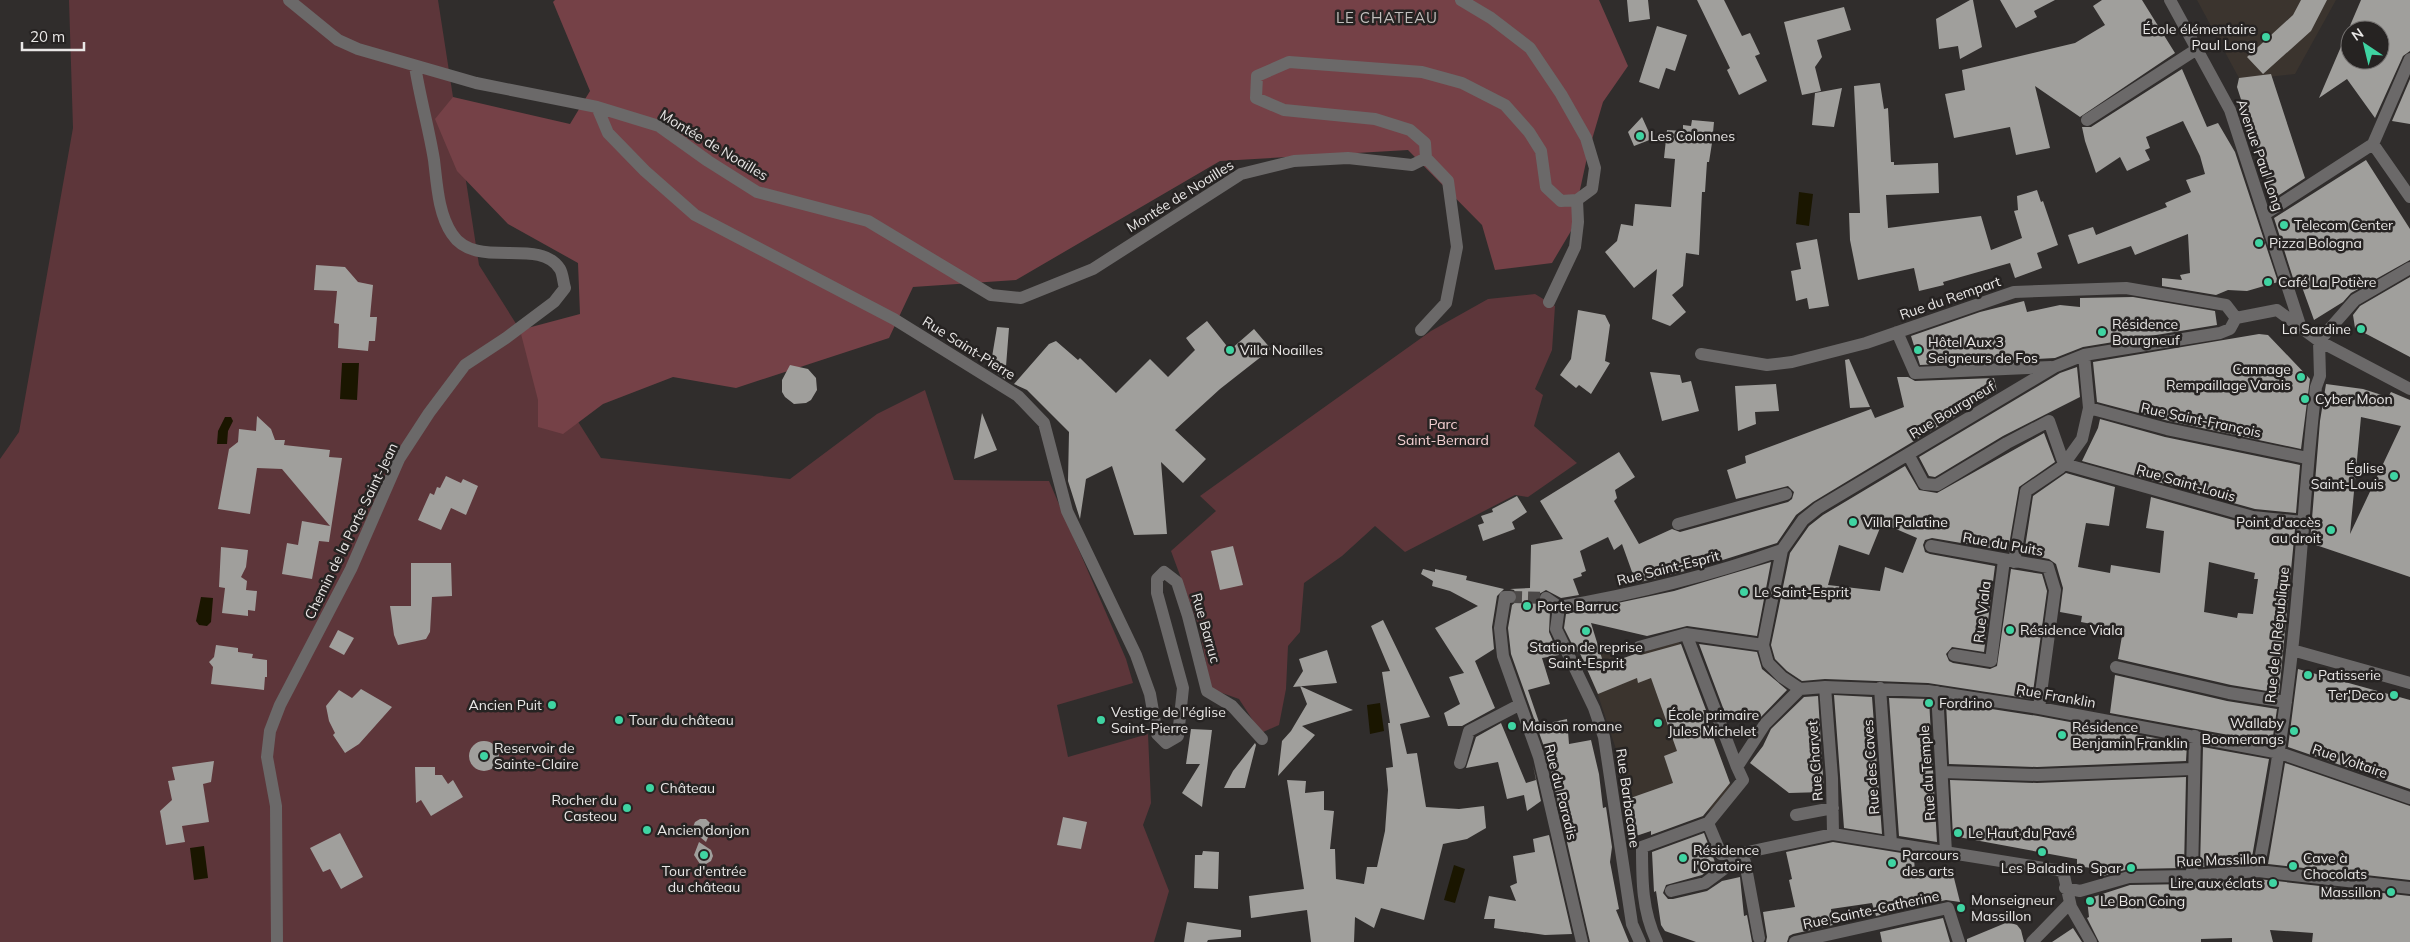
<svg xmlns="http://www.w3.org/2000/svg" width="2410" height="942" font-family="Mulish,sans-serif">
<rect width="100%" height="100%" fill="#302d2c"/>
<!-- built -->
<path fill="#3b342e" d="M2197,0H2336L2295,74L2240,80Z
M1678,639L1732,789L1719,807L1628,839L1626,779L1598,695L1581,654L1610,645L1615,661Z"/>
<!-- green -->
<path fill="#5d363a" d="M69,0H438L479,265L601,458L790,479L877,414L925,390L954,480L1049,481L1126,659L1133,683L1057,705L1068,757L1148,734L1151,803L1143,825L1169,891L1154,942H0V459L19,432L73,128Z
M1535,294L1555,306L1552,350L1535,389L1543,395L1534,426L1577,463L1528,497L1515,495L1405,552L1375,526L1342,556L1304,583L1300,632L1288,646L1286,689L1279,725L1261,733L1239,699L1211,689L1199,627L1171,551L1216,511L1200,496L1431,331L1488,299Z"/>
<!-- forest -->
<path fill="#754147" d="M555,0H1599L1628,66L1603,102L1588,153L1571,231L1552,263L1495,270L1482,225L1408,150L1220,161L1016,280L913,287L889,338L736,388L673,377L603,404L563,434L538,427V400L520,330L580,314L578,263L508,224L457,171L435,119L453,97L570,124L590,91L553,2Z"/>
<!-- water -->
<path fill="#1a1600" d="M1799,192L1813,194L1809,226L1796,224Z
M342,363H359L357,400L340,399Z
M225,417H231L233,421L228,431L227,444H217L218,431Z
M201,597L213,598L211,622L207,626L199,625L196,621Z
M1380,703L1384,731L1370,734L1367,705Z
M204,846L208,878L194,880L190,848Z
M1454,865L1465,869L1455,903L1444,900Z"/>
<!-- building -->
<path fill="#a09f9c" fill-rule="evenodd" d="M1627,0H1648L1650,19L1629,22Z
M1697,0H1724L1742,36L1750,33L1760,54L1755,56L1767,81L1739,95L1727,70L1730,68Z
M1970,0H1973L1982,47L1960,59L1958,46L1939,49L1936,19Z
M2000,0H2055L2034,11L2037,17L2016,28Z
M2102,0H2142L2175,53L2080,117L2035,86L2050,148L2016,155L2010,127L1954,138L1945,94L1965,90L1962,70L2075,43L2105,25L2093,6Z
M2301,0H2327L2311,31L2263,74L2247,57L2293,15Z
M2361,0H2410V51L2403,56L2375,118L2347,79L2319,98ZM2350,30H2380V60H2350Z
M1844,7L1851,30L1817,40L1822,57L1815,67L1821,91L1802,95L1784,22Z
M1657,26L1687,35L1675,71L1666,68L1659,89L1639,82Z
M2182,69L2207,127L2218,123L2235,152L2278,282L2247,291L2228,290L2216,295L2162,286V278L2182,280L2180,275L2190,273L2188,234L2135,255L2131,246L2078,264L2068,235L2093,227L2096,235L2167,207L2165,203L2191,192L2186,180L2205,174L2200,156L2183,121L2146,137L2150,148L2145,150L2150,160L2127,171L2120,157L2096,173L2085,141L2082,127H2091Z
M2271,74L2305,178L2273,199L2237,87L2239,78Z
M2410,79V124L2392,121Z
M1880,83L1884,109L1888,108L1891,162H1894V165L1938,163L1939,193L1886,195L1888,228L1981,216L1991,250L2022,238L2014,211L2018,210L2017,196L2037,190L2041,202L2043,201L2058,245L2037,253L2042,268L2015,278L2010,263L1943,282L1944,285L1919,291L1914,268L1858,280L1850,240L1849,213H1860L1854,86Z
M1842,88L1834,127L1812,125L1815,93Z
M1642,117L1652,139L1634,146L1628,132Z
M1692,120L1714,122L1712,143L1709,162H1707L1705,192H1702L1699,255L1686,253L1683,286L1672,295L1686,312L1670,326L1652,319L1657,269L1634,288L1605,252L1617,241L1621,224L1633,226L1635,204L1671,207L1675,159L1664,158L1667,130L1683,131V125L1691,126Z
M2366,160L2410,229V260L2351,293L2343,302L2314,320L2298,276L2293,278L2274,218Z
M1817,239L1829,306L1809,309L1807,298L1796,301L1791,271L1801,269L1796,243Z
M316,265L345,267L358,282L373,285L370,317H377L375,341H369L368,351L338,348L339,324L334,323L337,291L314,290Z
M2410,277V357L2355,328L2353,315L2360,306Z
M2133,297L2215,311L2217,325L2083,347L2055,358L1920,365L1911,336L1980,312L2024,301L2027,312L2060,305L2080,307V298Z
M1578,310L1605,315L1610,325L1605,361L1610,363L1591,394L1579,385L1576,388L1560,375L1571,359Z
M1207,321L1230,350L1254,329L1271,349L1220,389L1175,430L1206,459L1183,483L1161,462L1167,534L1134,535L1112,466L1086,479L1080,519L1068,481L1069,432L1027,390L1014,384L1049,344L1056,341L1078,360L1080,358L1116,393L1150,359L1168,377L1195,350L1186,338Z
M997,327L1009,328L1005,379L990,369Z
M2259,334L2268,335L2310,379L2301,449L2169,421L2097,402L2093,362Z
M1849,359L1870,407L1850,408L1845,360Z
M790,365L808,369L816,378L817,390L811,400L806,403L794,404L785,397L782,392V380Z
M2077,367L2080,397L2003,436L1935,477L1929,476L1919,457L2060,373Z
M1650,372L1680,375L1682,383L1691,381L1699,411L1662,421Z
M1897,377H1908L1915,381L1994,378L1997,391L1813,502L1796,515L1777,543L1697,568L1636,583L1622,544L1614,550L1608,537L1580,551L1586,571L1581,573L1582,576L1573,579L1579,595L1561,598L1546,590L1539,594V602L1550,611L1549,632L1559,655L1542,658L1550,684L1528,690L1540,725L1567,719L1569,744L1591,740L1599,774L1603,808L1606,807L1612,847L1610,862L1619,909L1616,910L1629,942H1590L1547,755L1511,654L1508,628L1512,605L1517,601L1518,597L1514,590L1510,589L1530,588L1531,545L1563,539L1540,501L1619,452L1635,477L1615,490L1617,498L1614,501L1639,544L1672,529L1680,532L1788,502L1792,499L1794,492L1788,486L1736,499L1727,470L1746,463L1745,456L1871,409L1875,418L1904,407Z
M1776,384L1779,411L1755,412L1756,424L1738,431L1735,386Z
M2326,384L2363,389L2388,397L2391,392L2410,400V577L2310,543L2320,421ZM2361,417L2401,426L2350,534Z
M982,413L997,450L974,459Z
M257,416L271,429L275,440H285L284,445L330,450L329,457L342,458L329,542L319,541L312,579L282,574L287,543L298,545L302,521L330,526L282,469L257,468L250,514L218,509L229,449L238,442L239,429L256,431Z
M2100,419L2165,437L2300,465L2296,513L2255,509L2082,461L2098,428Z
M2044,433L2055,462L2019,487L2008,551L1932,538L1925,540L1923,545L1925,552L1930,554L1995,566L1984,652L1952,647L1946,654L1949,661L1953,663L1990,669L1997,666L2011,569L2042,574L2047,591L2032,699L1928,683L1825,679L1802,681L1787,671L1775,659L1771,645L1790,553L1809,526L1823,515L1905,466L1919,490L1937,493ZM1882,523L1917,538L1903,573L1885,567L1880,591L1828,585L1839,545L1869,555Z
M2066,473L2115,487L2109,526L2086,523L2078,567L2110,573L2111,565L2160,573L2164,531L2146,528L2151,497L2251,525L2295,529L2279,693L2231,685L2118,659L2123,630L2081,622L2082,616L2060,612L2063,588L2056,564L2049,559L2024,554L2033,496ZM2209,562L2255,573L2254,579H2258L2253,614L2238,613L2237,618L2204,612Z
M446,476L461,483L463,479L478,486L466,515L451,508L441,530L418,520L430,493L434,495L437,487L440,488Z
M1517,496L1527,512L1512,522L1515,529L1483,541L1478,525L1484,523L1481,516L1493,512L1492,509Z
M1233,546L1243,585L1220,590L1211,551Z
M221,547L248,550L246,567L241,577L247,581L246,590L257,591L255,611L248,610V616L222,613L225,588L219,587Z
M1771,562L1757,636L1687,626L1647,636L1591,623L1604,665L1635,654L1641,655L1681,644L1706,710H1703L1730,783L1703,816L1651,835V831L1627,839L1622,801L1673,783L1664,756L1677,751L1651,678L1638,683L1637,678L1598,694L1579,651L1576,652L1564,628L1566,614L1674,591Z
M411,563H451L452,596L432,597L430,632L426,639L398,645L394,635L390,606H411Z
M1423,569L1435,572V569L1467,576L1466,580L1504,589L1497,596L1492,627L1494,649L1475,661L1495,708L1462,726H1448L1444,713L1460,704L1449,677L1464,673L1435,628L1478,606L1450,591L1432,586L1433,581L1421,574Z
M1383,620L1430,717L1400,724L1407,754L1417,753L1426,807L1459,809L1484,806L1486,828L1467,839L1443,844L1424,920L1381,908L1374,928L1355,917L1354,942H1311L1307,910L1251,918L1249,896L1304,889L1287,780L1306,781L1305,793L1324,791V810L1334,811L1330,849H1335L1336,879L1364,884L1367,867H1377L1385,831L1388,790L1386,768L1393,767L1388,723H1390L1382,672L1390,671L1371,626Z
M338,630L354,638L344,655L329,647Z
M1699,644L1757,652L1762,669L1787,690L1758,720L1725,713Z
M216,645L238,648V652L253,654L252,658L267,660V677H265L264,690L211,684L213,667L209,662L214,657Z
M1327,650L1337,683L1293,687L1303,671L1299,659Z
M2298,669L2410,700V789L2288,747Z
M2115,675L2227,701L2277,709L2272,743L2110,713Z
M1300,686L1353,710L1302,726L1315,735L1278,776L1282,741L1291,731L1307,704Z
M361,689L392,707L359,744L345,753L333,735L335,733L329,721L326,706L339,690L352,698Z
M1834,695L1872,697L1882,834L1844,828Z
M1818,696L1824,792L1789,793L1750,763L1763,746L1771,729L1804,697Z
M1889,698L1929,699L1937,842L1899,836Z
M1946,702L2038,716L2187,744L2186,761L2037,767L1949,764Z
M1501,723L1526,783L1536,780L1533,765L1541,801L1527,811L1524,795L1507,799L1498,762L1466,768L1476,737Z
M1191,729L1212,730L1202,807L1182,793L1200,764H1186Z
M469 756a15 15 0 1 1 30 0a15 15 0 1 1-30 0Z
M1255,743L1256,745L1245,788H1224L1233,771Z
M2203,747L2269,759L2251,863L2200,867Z
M214,761L211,782L203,784L209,822L182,826L185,842L166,845L160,811L172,800L168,781L175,780L172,767Z
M2285,763L2410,806V880L2268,864Z
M415,767H435V775H442L448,784L453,780L463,797L431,816L421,800L416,803Z
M2186,777L2184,868L2129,869L2099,877V869L2077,866V859L1953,836L1950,780L2037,783Z
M1063,817L1087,822L1081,849L1057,845Z
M700,819H706L710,823L712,828L706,842L695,833L693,827L695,822Z
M340,833L363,877L341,889L330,869L323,872L310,848Z
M1704,833L1716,865L1702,875L1666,885L1663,893L1668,899H1673L1707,891L1722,881L1740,877L1744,916L1747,915L1752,942H1696L1665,931L1661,925L1656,891L1654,892L1652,852Z
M1549,835L1572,934L1545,935L1494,928L1495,919H1484L1489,896L1516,901L1510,886L1517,883L1513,856L1535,852L1533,839Z
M699,842L711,850L713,856L711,861L706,864H700L694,855Z
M1833,842L1914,855L1915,877L1952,870L1960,902L1946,900L1876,916L1872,903L1831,909L1833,925L1793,934L1789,936L1787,942H1766L1767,937L1763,912L1795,907L1789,880L1792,879L1786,852Z
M1203,851L1219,852L1218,889L1194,888L1195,855H1202Z
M2258,879L2410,896V942H2312L2313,933L2270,930L2273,942H2232V938L2201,939V942H2099L2087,918L2089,917L2087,899L2130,885L2192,884Z
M1943,918L1950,942H1882L1880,932Z
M1187,922L1241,930V937L1208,940L1207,942H1184Z
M2008,922L2017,925L2021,930L2024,942H1967V939Z
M2073,928L2082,942H2052Z"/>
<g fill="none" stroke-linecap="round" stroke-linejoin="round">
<!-- street-tunnel -->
<path stroke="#4c4948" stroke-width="12" stroke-dasharray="12 6" stroke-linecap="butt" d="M1510,597L1546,598"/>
<!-- street -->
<path stroke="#6b6969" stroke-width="12" d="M289,0L338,40L358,49L476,83L597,107L659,126L708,161L757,192L868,221L991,295L1021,298L1093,269L1241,174L1294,161L1348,158L1412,165L1426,158
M2170,0L2230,110L2301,328
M2410,59L2373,144L2410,197
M597,107L608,133L645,171L695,215L894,319L1018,396L1044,423L1067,511L1136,655L1150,694L1157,734L1166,743L1178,736L1183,688L1157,593V579L1164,572L1177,582L1188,616L1207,691L1232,706L1262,739
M2087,120L2197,49
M1426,158L1425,143L1410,130L1375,119L1284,110L1256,98L1257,76L1289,62L1422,72L1462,83L1505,105L1529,132L1541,151L1546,187L1561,201L1577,200L1592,189L1595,168L1586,138L1561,94L1530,48L1491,18L1461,0
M2265,214L2373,144
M1549,302L1575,247L1578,222L1577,200
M2236,318L2277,310L2319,341L2410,389
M1421,330L1446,303L1457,247L1448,181L1426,158
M1897,332L1915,373L2051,367
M1701,354L1767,365L1792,362L1866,343L2014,292L2126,288L2226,305L2236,318
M2089,408L2167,429L2307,458
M1908,454L1924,484L1937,485L2007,443L2049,421L2064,464L2082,439L2089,408L2084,355
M1678,524L1786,494
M1931,546L2048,567L2055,590L2039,708
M2014,562L2026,491L2060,468L2064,464L2253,517L2303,522
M1510,597H1505L1500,628L1503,656L1539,757L1582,942
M1546,598L1559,607
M1559,607L1556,629L1594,708L1604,737L1632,924L1640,942
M1559,607C1635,594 1709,576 1782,550
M1686,634L1737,767
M1639,647L1686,634L1763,645
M2292,650L2410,683
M1954,655L1991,661L2004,560
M2116,667L2229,693L2286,702
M1825,687L1832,778L1833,834
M1880,688L1891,843
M1800,689L1782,677L1768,663L1763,645L1782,550L1803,520L1818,508L2054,367L2084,355L2220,333L2230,329L2236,318
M1937,692L1946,852
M1460,763L1469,731L1519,705
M1942,772L2037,775L2192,769
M1796,815L1833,808
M1708,823L1743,780L1737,767L1765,724L1800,689L1825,687L1928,691L2039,708L2280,753L2410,798
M1745,862L1759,938
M2258,871C2272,798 2284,725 2292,651C2302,563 2305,475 2316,387L2320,376L2319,341L2355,300L2410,268
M2192,876L2195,736
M2065,888L2080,891L2129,877L2192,876L2258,871L2410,888
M1671,891L1705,883L1732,863V854
M277,942L276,806L267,757L270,731L280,705L351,569L399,459L429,413L465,365L506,338L554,302L565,288C563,282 563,274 560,269C539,236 476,271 452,234C438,213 437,184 434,160C429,129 420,98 415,66
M1657,942C1642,911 1642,881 1642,847L1708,823L1721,854L1743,853L1833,834L2063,871L2071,907L2091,942
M1795,942L1948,908L1959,942
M2032,942L2070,903"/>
</g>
<!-- markers -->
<g fill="#3fd4a2" stroke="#262322" stroke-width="2">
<circle cx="2266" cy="37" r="5"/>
<circle cx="1640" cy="136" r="5"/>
<circle cx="2284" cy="225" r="5"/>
<circle cx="2259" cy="243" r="5"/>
<circle cx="2268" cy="282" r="5"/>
<circle cx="2361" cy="329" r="5"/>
<circle cx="2102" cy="332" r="5"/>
<circle cx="1230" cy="350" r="5"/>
<circle cx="1918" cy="350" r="5"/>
<circle cx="2301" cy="377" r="5"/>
<circle cx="2305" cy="399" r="5"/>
<circle cx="2394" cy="476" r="5"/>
<circle cx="1853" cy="522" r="5"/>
<circle cx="2331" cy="530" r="5"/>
<circle cx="1744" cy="592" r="5"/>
<circle cx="1527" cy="606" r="5"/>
<circle cx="2010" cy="630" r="5"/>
<circle cx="1586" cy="631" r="5"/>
<circle cx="2308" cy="675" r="5"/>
<circle cx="2394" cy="695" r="5"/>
<circle cx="1929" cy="703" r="5"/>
<circle cx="552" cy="705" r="5"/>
<circle cx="619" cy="720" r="5"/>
<circle cx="1101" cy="720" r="5"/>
<circle cx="1658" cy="723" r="5"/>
<circle cx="1512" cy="726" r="5"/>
<circle cx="2294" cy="731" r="5"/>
<circle cx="2062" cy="735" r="5"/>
<circle cx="484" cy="756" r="5"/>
<circle cx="650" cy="788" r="5"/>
<circle cx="627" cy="808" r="5"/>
<circle cx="647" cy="830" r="5"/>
<circle cx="1958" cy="833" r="5"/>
<circle cx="2042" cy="852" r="5"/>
<circle cx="704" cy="855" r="5"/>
<circle cx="1683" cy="858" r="5"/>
<circle cx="1892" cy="863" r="5"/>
<circle cx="2293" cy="866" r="5"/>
<circle cx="2131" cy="868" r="5"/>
<circle cx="2273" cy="883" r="5"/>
<circle cx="2391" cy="892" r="5"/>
<circle cx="2090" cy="901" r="5"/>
<circle cx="1961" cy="908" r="5"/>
</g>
<g text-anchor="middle" stroke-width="5" stroke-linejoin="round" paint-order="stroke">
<!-- poi labels -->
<g font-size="14" fill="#e9e7e6" stroke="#262322" text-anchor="start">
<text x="2256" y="34" text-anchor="end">École élémentaire<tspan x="2256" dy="16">Paul Long</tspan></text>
<text x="1650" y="141">Les Colonnes</text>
<text x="2294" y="230">Telecom Center</text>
<text x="2269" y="248">Pizza Bologna</text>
<text x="2278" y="287">Café La Potière</text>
<text x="2112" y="329">Résidence<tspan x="2112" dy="16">Bourgneuf</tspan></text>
<text x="2351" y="334" text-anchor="end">La Sardine</text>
<text x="1928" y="347">Hôtel Aux 3<tspan x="1928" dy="16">Seigneurs de Fos</tspan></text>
<text x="1240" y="355">Villa Noailles</text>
<text x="2291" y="374" text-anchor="end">Cannage<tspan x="2291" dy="16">Rempaillage Varois</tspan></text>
<text x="2315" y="404">Cyber Moon</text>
<text x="2384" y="473" text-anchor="end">Église<tspan x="2384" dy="16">Saint-Louis</tspan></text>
<text x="1863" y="527">Villa Palatine</text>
<text x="2321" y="527" text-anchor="end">Point d'accès<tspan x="2321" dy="16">au droit</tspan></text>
<text x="1754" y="597">Le Saint-Esprit</text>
<text x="1537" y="611">Porte Barruc</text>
<text x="2020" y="635">Résidence Viala</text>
<text x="1586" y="652" text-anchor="middle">Station de reprise<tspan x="1586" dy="16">Saint-Esprit</tspan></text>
<text x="2318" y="680">Patisserie</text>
<text x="2384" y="700" text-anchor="end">Ter'Deco</text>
<text x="1939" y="708">Fordrino</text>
<text x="542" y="710" text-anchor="end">Ancien Puit</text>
<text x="1111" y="717">Vestige de l'église<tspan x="1111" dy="16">Saint-Pierre</tspan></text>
<text x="1668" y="720">École primaire<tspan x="1668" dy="16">Jules Michelet</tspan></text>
<text x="629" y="725">Tour du château</text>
<text x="2284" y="728" text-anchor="end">Wallaby<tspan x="2284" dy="16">Boomerangs</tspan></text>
<text x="1522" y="731">Maison romane</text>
<text x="2072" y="732">Résidence<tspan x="2072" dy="16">Benjamin Franklin</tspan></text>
<text x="494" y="753">Reservoir de<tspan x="494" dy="16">Sainte-Claire</tspan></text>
<text x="660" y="793">Château</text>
<text x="617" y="805" text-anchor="end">Rocher du<tspan x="617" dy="16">Casteou</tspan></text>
<text x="657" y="835">Ancien donjon</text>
<text x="1968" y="838">Le Haut du Pavé</text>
<text x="1693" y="855">Résidence<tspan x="1693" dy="16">l'Oratoire</tspan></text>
<text x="1902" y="860">Parcours<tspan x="1902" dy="16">des arts</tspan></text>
<text x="2303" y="863">Cave à<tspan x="2303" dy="16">Chocolats</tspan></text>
<text x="2042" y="873" text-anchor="middle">Les Baladins</text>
<text x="2121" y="873" text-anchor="end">Spar</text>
<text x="704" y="876" text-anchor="middle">Tour d'entrée<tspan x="704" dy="16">du château</tspan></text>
<text x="2263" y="888" text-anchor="end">Lire aux éclats</text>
<text x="2381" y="897" text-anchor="end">Massillon</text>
<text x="1971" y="905">Monseigneur<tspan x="1971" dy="16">Massillon</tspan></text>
<text x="2100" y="906">Le Bon Coing</text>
</g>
<!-- street labels -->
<g font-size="14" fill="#e9e7e6" stroke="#262322">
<text transform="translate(714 145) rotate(31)" y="5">Montée de Noailles</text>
<text transform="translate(2260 155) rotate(71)" y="5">Avenue Paul Long</text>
<text transform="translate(1180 196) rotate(-32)" y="5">Montée de Noailles</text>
<text transform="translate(1950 298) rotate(-19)" y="5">Rue du Rempart</text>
<text transform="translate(969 348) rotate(32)" y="5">Rue Saint-Pierre</text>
<text transform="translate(1952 410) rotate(-31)" y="5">Rue Bourgneuf</text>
<text transform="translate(2201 420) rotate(12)" y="5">Rue Saint-François</text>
<text transform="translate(2186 483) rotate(16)" y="5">Rue Saint-Louis</text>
<text transform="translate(351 531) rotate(-64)" y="5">Chemin de la Porte Saint-Jean</text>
<text transform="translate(2003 544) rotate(10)" y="5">Rue du Puits</text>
<text transform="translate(1668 568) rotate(-14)" y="5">Rue Saint-Esprit</text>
<text transform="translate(1982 612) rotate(-83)" y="5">Rue Viala</text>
<text transform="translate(1206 628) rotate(74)" y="5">Rue Barruc</text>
<text transform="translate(2277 635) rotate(-84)" y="5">Rue de la République</text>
<text transform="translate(2056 696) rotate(10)" y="5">Rue Franklin</text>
<text transform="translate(1815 761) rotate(-94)" y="5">Rue Charvet</text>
<text transform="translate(2350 761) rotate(19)" y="5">Rue Voltaire</text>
<text transform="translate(1871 767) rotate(-94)" y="5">Rue des Caves</text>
<text transform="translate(1927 773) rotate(-94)" y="5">Rue du Temple</text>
<text transform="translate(1561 792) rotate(76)" y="5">Rue du Paradis</text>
<text transform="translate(1628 798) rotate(82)" y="5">Rue Barbacane</text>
<text transform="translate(2221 860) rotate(-2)" y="5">Rue Massillon</text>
<text transform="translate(1871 910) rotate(-12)" y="5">Rue Sainte-Catherine</text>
</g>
<!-- park labels -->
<g font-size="14" fill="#f5d1d3" stroke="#262322">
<text x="1443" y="429">Parc<tspan x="1443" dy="16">Saint-Bernard</tspan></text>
</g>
<!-- neighbourhood labels -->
<g font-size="15" letter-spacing="1" fill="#c2bfbd" stroke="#262322">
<text x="1387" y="23">LE CHATEAU</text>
</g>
</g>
<!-- north arrow -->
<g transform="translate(2365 45) rotate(325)"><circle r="24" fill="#262322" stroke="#747170"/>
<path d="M0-4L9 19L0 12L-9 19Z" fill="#3fd4a2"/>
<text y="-8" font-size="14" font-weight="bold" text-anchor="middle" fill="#e9e7e6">N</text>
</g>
<!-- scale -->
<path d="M22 42v8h62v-8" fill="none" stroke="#e9e7e6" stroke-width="2.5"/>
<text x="30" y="42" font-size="15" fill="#e9e7e6" stroke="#262322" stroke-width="4" paint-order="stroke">20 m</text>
</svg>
